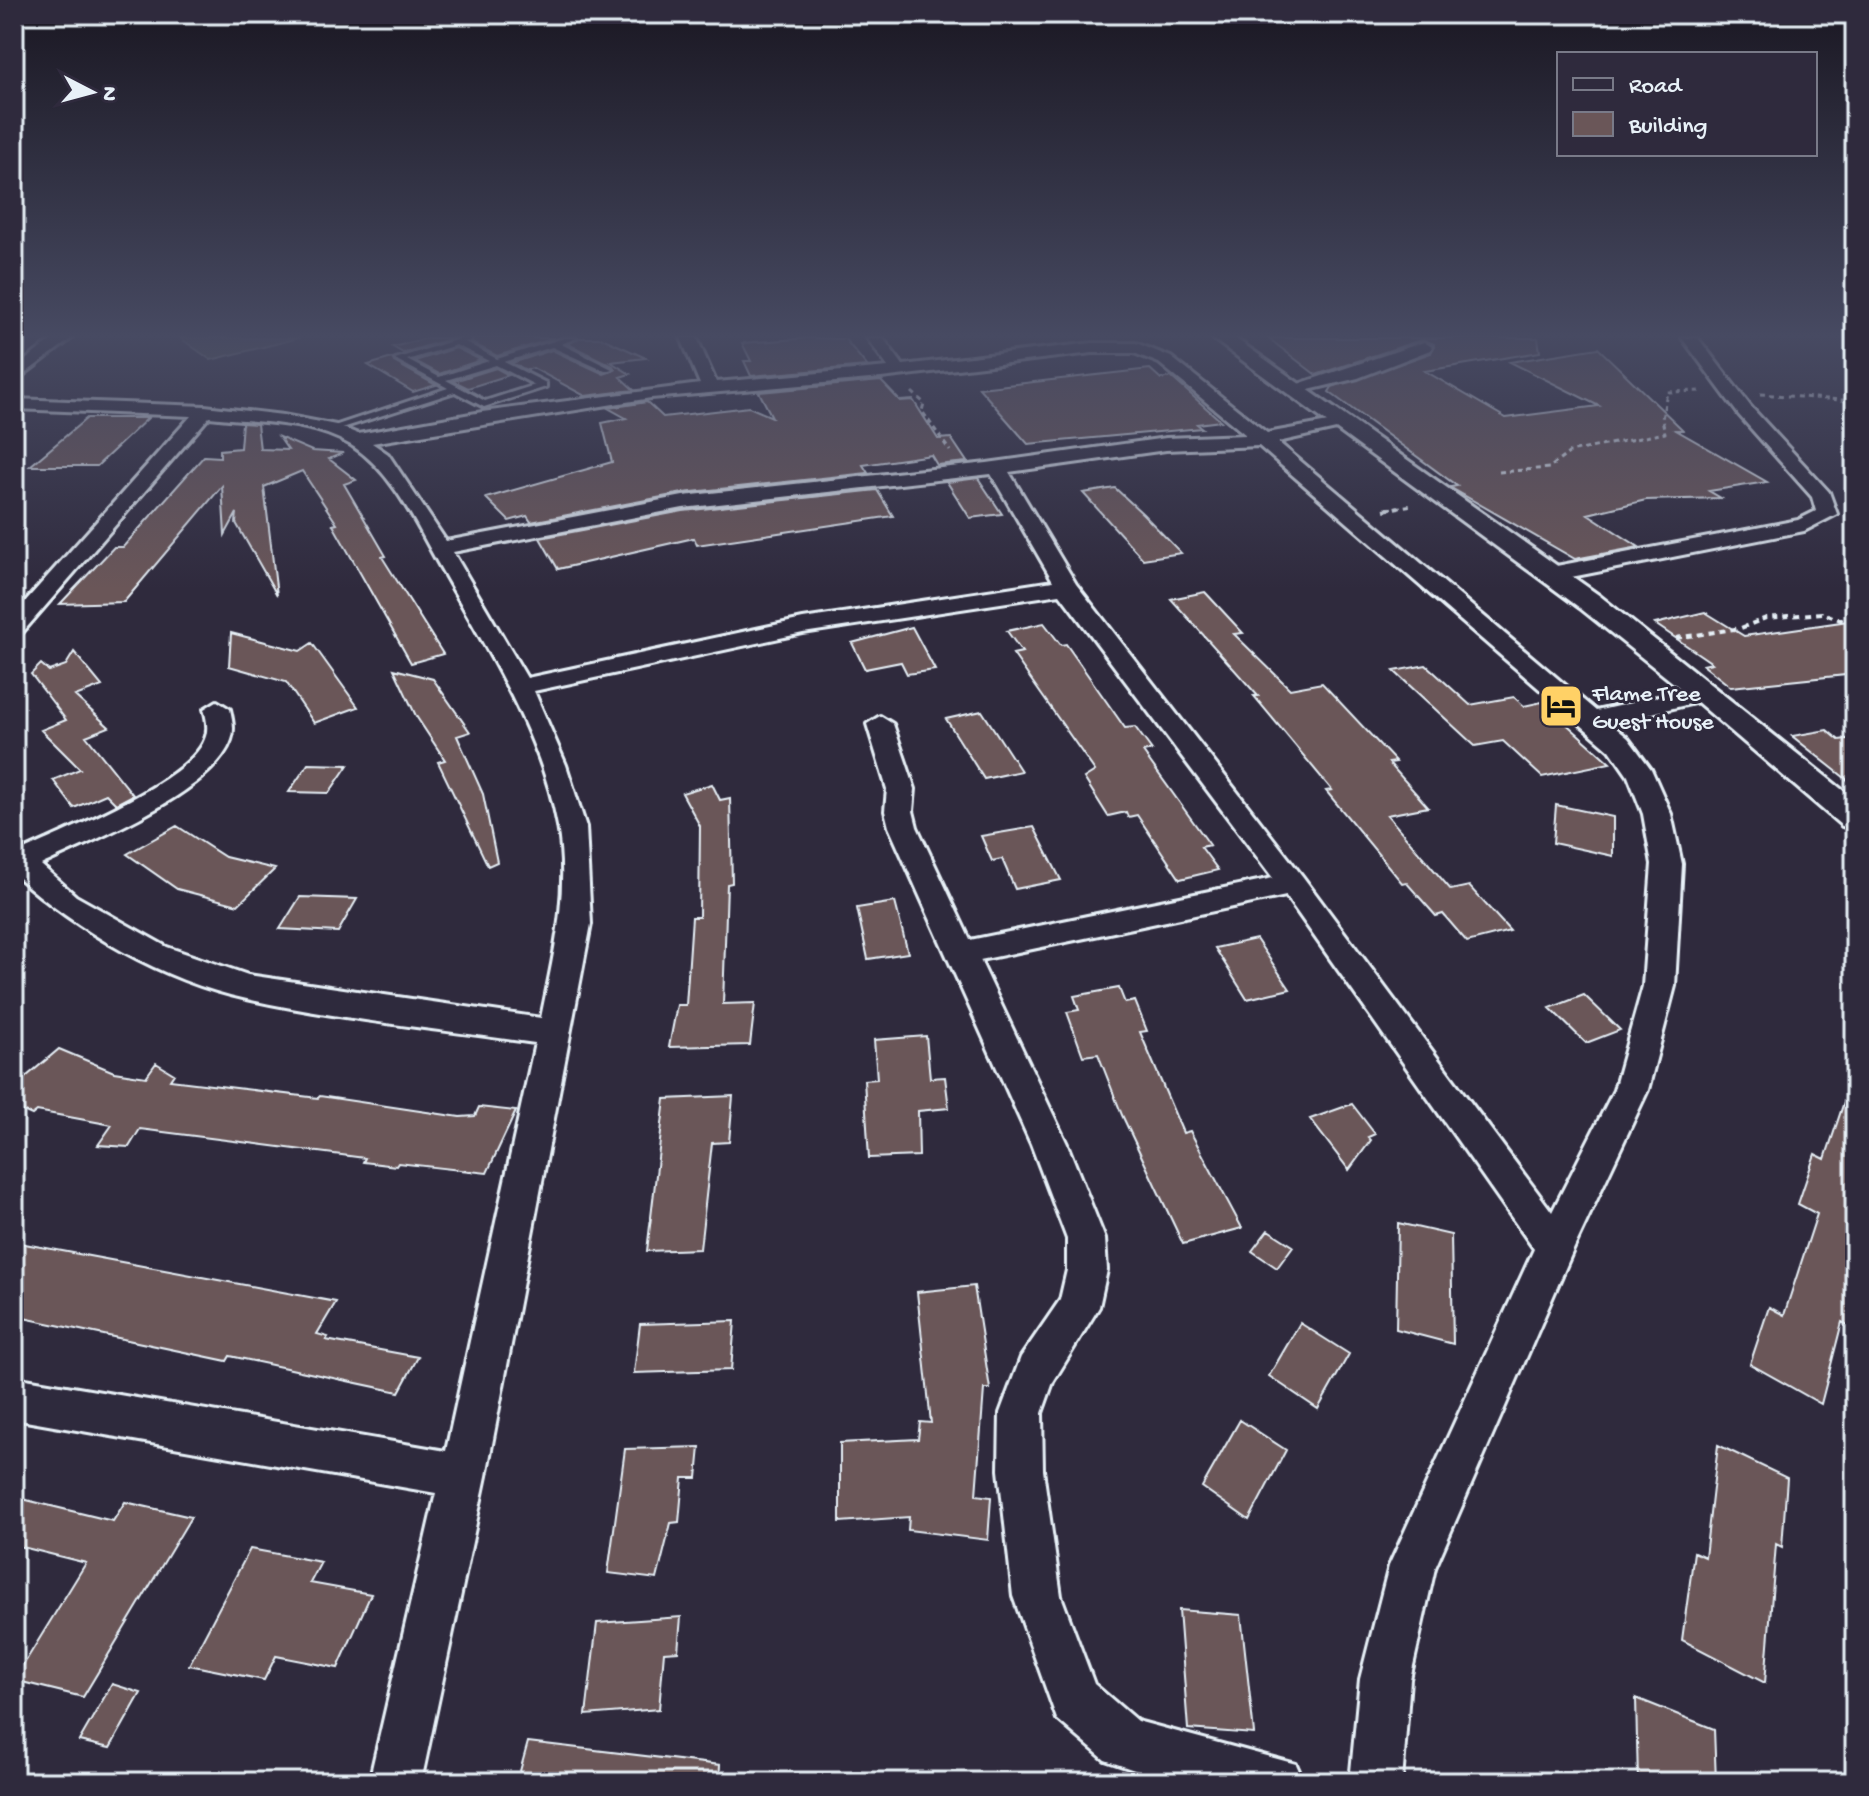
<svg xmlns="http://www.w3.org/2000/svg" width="1869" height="1796" font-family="'Gochi Hand',sans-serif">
<rect width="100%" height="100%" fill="#2f2a3d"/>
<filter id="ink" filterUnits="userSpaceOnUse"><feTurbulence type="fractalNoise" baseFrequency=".0125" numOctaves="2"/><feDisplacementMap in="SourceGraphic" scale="16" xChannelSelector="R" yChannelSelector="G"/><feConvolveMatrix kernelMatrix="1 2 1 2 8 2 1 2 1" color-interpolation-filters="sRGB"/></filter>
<g filter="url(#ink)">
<!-- green -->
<path fill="#606659" stroke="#a4aca8" stroke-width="2" d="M180,338H299L211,360Z"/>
<!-- building -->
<path fill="#6a5658" stroke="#e8f1f8" stroke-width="2" d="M427,338H453L403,353L393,347Z
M473,338H555L497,356L472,343Z
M579,338H602L646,358L611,362L630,374L620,377L634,390L585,396L533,368L526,370L512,363L552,350L604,374L615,370L613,366L568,344Z
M811,338L845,339L867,366L751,376L744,361H751L742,343Z
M1268,338H1538L1540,352L1425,371L1506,418L1599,406L1510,362L1598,348L1683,430H1676L1767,482L1709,491L1721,498L1646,500L1588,514L1639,547L1575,559L1453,489L1451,487L1457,486L1329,392L1332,387L1431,353L1434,344L1423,339L1316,375Z
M456,348L481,360L439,374L415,361Z
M392,358L394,362L436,385L413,392L368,365Z
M496,368L509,375L468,388L454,381Z
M1150,369L1161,379L1171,377L1221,421L1197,424L1202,428L1028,444L979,388Z
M881,381L900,401L913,400L938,439L951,438L967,462L937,465L931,455L863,465L868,473L683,493L531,522L527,516L509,521L486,498L612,462L602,423L626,418L608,408L647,402L663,417L749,407L772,417L759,392Z
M87,418H148L97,466H30Z
M242,423L257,424L260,449L288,450L279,437L312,451L343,453L329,459L356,480L344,484L386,556L382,557L443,654L411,663L333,525L337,524L302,471L264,487L277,595L236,523L237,513L225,535L222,486L124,602L60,604L114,547H123L204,456L220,457V450L240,448Z
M978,478L1002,514L970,518L947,482Z
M1115,488L1143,514L1181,553L1143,559L1083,493Z
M877,490L893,516L697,545L694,538L558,569L540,538L683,511Z
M1205,592L1243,633L1234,634L1290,689L1322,683L1396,762L1389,763L1428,807L1387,815L1451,890L1469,886L1510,931L1467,942L1443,914L1436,916L1406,882L1402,883L1326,791L1332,790L1254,696H1258L1171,599Z
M1705,612L1744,636L1855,620V674L1731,687L1703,665L1712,663L1655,624Z
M1044,623L1061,645L1066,644L1125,728L1135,727L1152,750L1143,752L1210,845L1201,847L1218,870L1180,879L1137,815L1128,817L1126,812L1108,816L1084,778L1095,771L1013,654L1022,652L1007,631Z
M912,627L935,670L907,674L901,662L865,669L852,643Z
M231,633L300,651L312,643L358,707L314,723L286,682L229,666Z
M74,652L102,686L75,696L109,727L86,736L133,795L116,804L106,794L74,808L53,780L80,769L41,730L66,720L31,674L41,664L49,671L66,665Z
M1426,665L1470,705L1514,697L1524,706L1542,702L1610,763L1542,777L1503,741L1475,746L1394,671Z
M394,669L433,679L470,732L457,736L483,794L497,862L488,866L438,762L445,760L416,716Z
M982,711L1021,771L984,779L946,719Z
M1827,730L1839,740L1855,738V786L1792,736Z
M308,764L348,765L329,793L289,792Z
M712,784L720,800L730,798L732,883L727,884L723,1004L755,1003L750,1045L669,1047L677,1005H686L692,917H699L700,826L682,793Z
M1556,805L1613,817V856L1553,843Z
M177,826L225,857L275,869L238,905L177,889L127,854Z
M1034,827L1061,880L1015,889L1002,859L992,861L981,836Z
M300,897L357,899L338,932L280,929Z
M895,902L908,953L868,959L857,908Z
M1256,939L1290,989L1247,999L1215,948Z
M1119,988L1125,1003L1135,1001L1147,1031L1140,1032L1183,1133L1190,1131L1242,1228L1183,1244L1122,1115L1098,1054L1083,1056L1067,1012L1079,1010L1074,996Z
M1584,995L1620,1030L1586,1043L1550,1008Z
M926,1036L930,1078L945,1077L949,1108L918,1111L919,1156L869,1158L864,1080L877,1079L874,1040Z
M59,1049L114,1072L146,1077L156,1063L174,1074L170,1080L318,1098L320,1096L460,1117L475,1116L479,1107L516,1111L487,1173L398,1163L396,1166L363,1162L365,1158L140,1129L129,1147L98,1145L112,1125L37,1111L32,1115L14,1107V1087Z
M1850,1084L1855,1085V1329L1842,1322L1821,1404L1750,1364L1769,1307L1784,1315L1817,1214L1798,1204L1815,1154L1825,1159Z
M733,1096L729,1142L712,1143L700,1249L647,1251L665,1099Z
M1352,1104L1375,1134L1368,1137L1371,1140L1349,1170L1310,1119Z
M1398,1223L1451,1235L1453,1344L1396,1329Z
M1268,1230L1293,1246L1277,1268L1252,1251Z
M14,1242L336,1302L317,1334L328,1337L326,1340L418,1357L399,1392L230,1356L227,1361L14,1316Z
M974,1286L990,1389H984L976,1495L991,1497L988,1540L908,1530L909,1517L840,1522V1443L918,1439L920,1422L931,1423L917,1292Z
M735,1321L731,1370L634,1373L640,1324Z
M1300,1323L1349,1354L1318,1409L1269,1376Z
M1240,1420L1286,1450L1249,1520L1202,1487Z
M1718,1445L1787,1478L1782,1547L1776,1544L1765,1683L1682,1640L1694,1552L1705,1557Z
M700,1447L697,1478H683L679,1522L671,1523L657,1579L608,1573L625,1449Z
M14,1497L113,1521L125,1502L191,1517L83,1697L14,1680L86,1563L14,1545Z
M250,1549L321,1562L310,1583L371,1594L338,1668L276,1656L264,1680L189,1665Z
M1179,1610L1241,1615L1254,1734L1188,1729Z
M681,1617L678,1651L664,1652L659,1709L586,1715L597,1623Z
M112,1684L141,1693L110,1748L79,1741Z
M1636,1698L1714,1729L1716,1782H1638Z
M528,1742L720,1765L719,1782H517Z"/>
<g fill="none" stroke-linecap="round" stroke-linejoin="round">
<!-- service casing -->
<g stroke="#e8f1f8" stroke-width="6">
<path id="service" d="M462,338H470V341L465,342L497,359L564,338H576L561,344L612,369L605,371L552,347L504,362L546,383V387L484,407L455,392L333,431L325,429L448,388L395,359ZM456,345L489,361L439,377L407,360ZM496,365L535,385L485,401L446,380Z"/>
</g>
<!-- minor casing -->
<g stroke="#e8f1f8" stroke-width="6">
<path id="minor" d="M54,338H72L14,382V369Z
M681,338H697L716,382L888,367L867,338H883L903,365L1092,343H1136L1171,357L1267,433L1345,419V427L1278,442L1596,711L1706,686L1718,693L1715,698L1610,723L1628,738L1651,769L1671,814L1682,864L1675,986L1648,1090L1573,1250L1435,1568L1410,1679L1402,1782H1350L1360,1679L1389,1566L1534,1249L1286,896L980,960L1067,1144L1105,1239L1107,1270L1099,1307L1053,1382L1042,1413L1043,1470L1061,1596L1094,1684L1137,1721L1296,1764L1304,1782H1170L1105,1760L1057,1719L1013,1596L999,1470L1000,1413L1021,1357L1060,1300L1067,1270V1239L1031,1144L889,827L885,811L887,789L867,724L880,716L893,724L915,789L913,811L917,827L970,940L1273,878L1060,594L803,633L534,691L566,765L586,827L591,924L486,1476L421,1782H369L436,1493L14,1419V1377L446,1451L535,1043C440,1029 341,1020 247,999C163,981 77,931 14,874V848L22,851C64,831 189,782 205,739C209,730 207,719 204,709L217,701L230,709C232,719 235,729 231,740C213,793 90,841 41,865L76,896L167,947L248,975L541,1018C554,955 570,890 558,826C541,734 488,652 443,572C418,529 395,473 351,445C312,421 254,422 209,417L22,633L14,635V614L191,416L14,409V399L205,406L283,415L336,425L358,434L482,412L700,384ZM1092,353H1134L1159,363L1246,435L1166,438L987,463L683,496L446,541L388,454L372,443L651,398L881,378ZM1259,446L1610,750L1628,776L1643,814L1652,864L1643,986L1614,1090L1552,1212L1303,877L1076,584L1009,472L1166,450ZM991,474L1053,581L803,619L527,678L453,552L683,508Z
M1682,338H1698L1751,407L1829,492L1837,514L1804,531L1551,581L1543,579L1540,574L1551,567L1798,520L1816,511L1812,497L1739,415Z
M1424,342L1432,347L1430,350L1358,378L1292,394L1283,389Z"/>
</g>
<!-- tertiary casing -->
<g stroke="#e8f1f8" stroke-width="6">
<path id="tertiary" d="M1212,338H1235L1600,596L1855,800V829L1842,826L1695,700L1580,608Z"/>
</g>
<!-- path-far1 -->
<path stroke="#e8f1f8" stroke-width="3" stroke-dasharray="5 4" stroke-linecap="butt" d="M912,392L924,403L922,411L950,451
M1760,394L1855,401
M1499,472L1549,468L1570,452L1665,433L1662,419L1667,392L1702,391
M1387,509L1413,505"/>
<!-- path -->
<path stroke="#e8f1f8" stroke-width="4" stroke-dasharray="6 5" stroke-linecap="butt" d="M1384,510L1399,507
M1676,638L1741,628L1766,618L1822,613L1855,625"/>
<!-- service -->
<use href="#service" fill="#2f2a3d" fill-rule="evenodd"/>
<!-- minor -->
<use href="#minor" fill="#2f2a3d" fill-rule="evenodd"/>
<!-- tertiary -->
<use href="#tertiary" fill="#2f2a3d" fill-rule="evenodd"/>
</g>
</g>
<!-- sky -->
<linearGradient id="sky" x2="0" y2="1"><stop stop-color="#1a1722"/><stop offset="0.57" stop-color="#474a62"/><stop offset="1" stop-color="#474a62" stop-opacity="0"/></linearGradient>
<rect width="1869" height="589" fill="url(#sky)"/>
<!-- icons -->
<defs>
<g id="hotel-square" transform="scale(2.3)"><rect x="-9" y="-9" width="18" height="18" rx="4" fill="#ffd166" stroke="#2f2a3d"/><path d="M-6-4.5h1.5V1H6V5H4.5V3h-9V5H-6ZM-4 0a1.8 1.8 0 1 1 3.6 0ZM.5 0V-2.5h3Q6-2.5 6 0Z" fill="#111"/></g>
</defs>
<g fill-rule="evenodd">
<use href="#hotel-square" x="1561" y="706"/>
</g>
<g text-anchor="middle" stroke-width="6" stroke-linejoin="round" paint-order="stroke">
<!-- poi labels -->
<g font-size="24" fill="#e8f1f8" stroke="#2f2a3d" text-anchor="start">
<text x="1592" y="700">Flame Tree<tspan x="1592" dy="28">Guest House</tspan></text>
</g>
</g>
<!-- margin -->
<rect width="1869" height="1796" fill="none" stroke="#2f2a3d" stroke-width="48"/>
<rect x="24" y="24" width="1821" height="1748" fill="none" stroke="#e8f1f8" stroke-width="3" filter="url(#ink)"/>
<!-- legend -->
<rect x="1557" y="52" width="260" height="104" fill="#2f2a3d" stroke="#797a88" stroke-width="2"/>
<rect x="1573" y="78" width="40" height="12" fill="#2f2a3d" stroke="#797a88" stroke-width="2"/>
<text x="1629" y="92" font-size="24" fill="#e8f1f8">Road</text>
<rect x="1573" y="112" width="40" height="24" fill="#6a5658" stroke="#797a88" stroke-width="2"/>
<text x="1629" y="132" font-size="24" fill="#e8f1f8">Building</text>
<!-- north arrow -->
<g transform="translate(92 92) rotate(96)" stroke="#2f2a3d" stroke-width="6" paint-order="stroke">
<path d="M0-6L14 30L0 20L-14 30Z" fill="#e8f1f8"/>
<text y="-12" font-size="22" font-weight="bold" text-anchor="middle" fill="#e8f1f8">N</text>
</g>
</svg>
